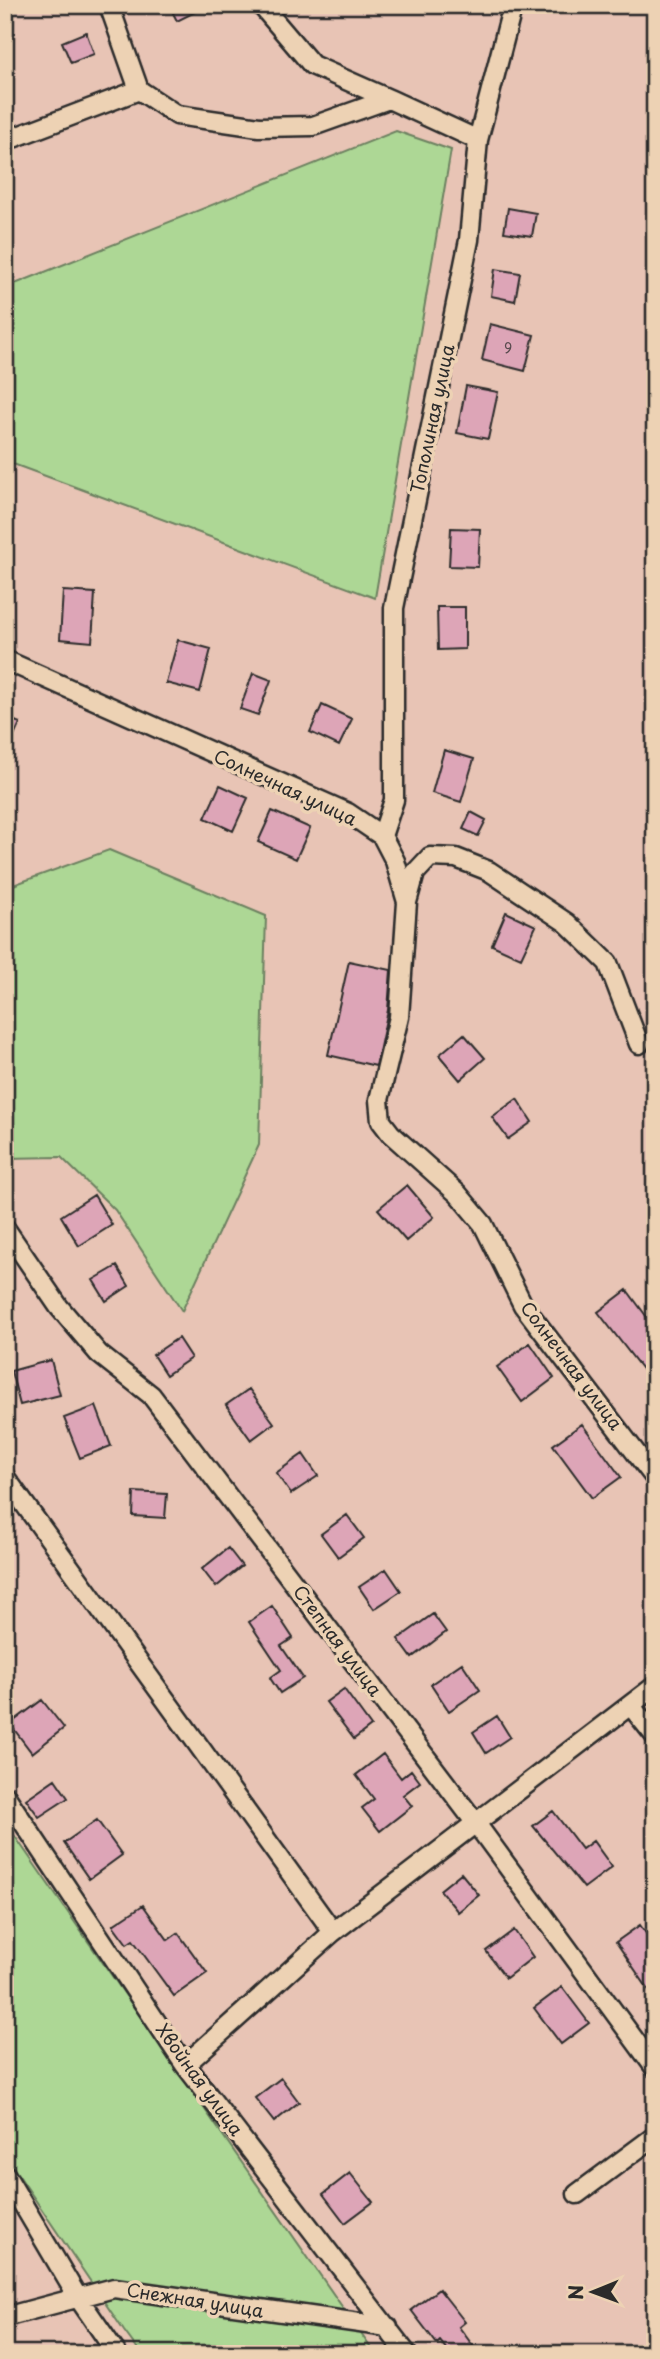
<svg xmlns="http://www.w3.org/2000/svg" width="660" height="2359" font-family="'Playpen Sans',sans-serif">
<rect width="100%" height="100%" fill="#e8c4b5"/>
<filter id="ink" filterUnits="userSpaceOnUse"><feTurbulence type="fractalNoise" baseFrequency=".0143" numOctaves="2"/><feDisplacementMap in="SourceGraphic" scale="14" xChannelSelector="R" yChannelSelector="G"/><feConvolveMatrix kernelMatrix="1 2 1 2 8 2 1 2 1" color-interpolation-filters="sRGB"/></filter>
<g filter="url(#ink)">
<!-- green -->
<path fill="#add795" stroke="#6c8160" stroke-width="2" d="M396,131L451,150L375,598L5,461V288Z
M109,850L266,916L259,1145L182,1311L115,1210L61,1157L5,1158V1126L9,1119L5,1113V888Z
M5,1822L375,2354H141L124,2331L5,2155Z"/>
<!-- building -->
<path fill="#dda5b7" stroke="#2b2b2b" stroke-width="2" d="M169,5H209L177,21Z
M86,32L94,54L71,63L62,42Z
M508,208L536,213L532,236L504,232Z
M495,269L520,273L515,301L491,296Z
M490,324L534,335L525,371L482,360Z
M466,386L498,392L488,439L457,433Z
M451,528L480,529L478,567L449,566Z
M63,591L95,593L92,642L60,639Z
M437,607H465V649L438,650Z
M178,640L211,649L200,692L166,683Z
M253,673L271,680L258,715L240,709Z
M322,705L352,719L339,746L310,732Z
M5,717L20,723L5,756Z
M444,750L474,759L461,802L432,793Z
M220,785L248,798L233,831L205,818Z
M272,811L310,828L296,859L258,842Z
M471,812L486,820L478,836L463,829Z
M506,912L536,926L521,958L492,945Z
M349,961L391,970L388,1010L376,1066L328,1055Z
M464,1034L485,1058L460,1080L439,1055Z
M517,1099L532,1122L508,1139L492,1117Z
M407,1185L434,1217L406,1241L378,1209Z
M94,1195L112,1225L79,1246L61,1216Z
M117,1266L129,1286L106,1301L93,1280Z
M627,1290L655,1328V1386L598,1312Z
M178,1338L191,1358L166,1375L153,1355Z
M530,1343L554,1378L522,1402L497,1367Z
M51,1360L60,1395L20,1405L11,1371Z
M249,1389L274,1423L251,1440L226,1405Z
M96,1406L111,1446L80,1458L64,1418Z
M582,1424L621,1477L592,1498L553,1445Z
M303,1454L318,1476L291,1494L276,1473Z
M134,1492L167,1494L165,1518L133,1516Z
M347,1515L364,1538L338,1557L321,1534Z
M228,1548L242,1566L216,1587L202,1569Z
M386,1569L401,1591L374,1609L359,1587Z
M272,1606L293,1638L281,1646L303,1678L280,1693L270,1678L281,1670L249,1622Z
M433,1614L446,1632L412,1658L398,1639Z
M462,1663L480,1690L449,1711L431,1684Z
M344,1689L371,1726L354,1739L326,1702Z
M42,1700L64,1728L32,1753L10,1724Z
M497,1716L510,1737L486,1753L473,1732Z
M383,1754L401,1778L411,1770L420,1782L403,1795L412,1806L380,1831L362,1808L374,1799L356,1775Z
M55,1779L68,1798L39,1817L26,1799Z
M553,1811L582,1849L593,1841L612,1867L584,1888L533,1826Z
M97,1820L122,1855L89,1879L64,1843Z
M461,1873L479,1895L458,1912L440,1890Z
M143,1905L168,1940L178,1933L207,1973L174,1996L133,1940L127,1944L113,1925Z
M640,1925L655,1946V1999L616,1942Z
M514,1930L533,1957L506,1978L486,1951Z
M562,1987L589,2023L561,2044L534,2008Z
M281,2078L299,2102L274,2122L255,2098Z
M350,2173L373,2202L345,2223L323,2194Z
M439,2289L465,2322L459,2327L479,2354H450L440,2341L437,2344L411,2310Z"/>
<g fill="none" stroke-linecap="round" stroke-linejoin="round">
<!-- minor casing -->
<g stroke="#2b2b2b" stroke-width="23">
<path id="minor" d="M109,5L139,90L177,115L259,127L313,126L389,99L478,140
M261,5L312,65L389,99
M5,141L139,90
M5,660L348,813L382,836L395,861L407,902L399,1017L379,1100L381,1121L391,1134L458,1194L483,1224L523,1305L655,1478
M382,836L394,800V608L469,240L478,140L513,5
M407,902L415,873L430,857L456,858L489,871L567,923L608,963L639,1044
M5,1228L59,1307L99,1354L151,1395L475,1822L655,2068
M5,1477L333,1932
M631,1706L655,1736
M5,1795L185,2065L407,2354
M185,2065L333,1932L655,1686
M5,2174L77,2296L117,2354
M577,2194L655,2136
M5,2317L114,2288L388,2327"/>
</g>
<!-- minor -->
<use href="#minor" stroke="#edd2b4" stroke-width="18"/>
</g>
</g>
<g text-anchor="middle" stroke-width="7" stroke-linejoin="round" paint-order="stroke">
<!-- number labels -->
<g font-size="14" fill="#584a4e">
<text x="508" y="353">9</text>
</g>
<!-- street labels -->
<g font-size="18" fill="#2b2b2b" stroke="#edd2b4">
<text transform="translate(433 419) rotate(-78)" y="6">Тополиная улица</text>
<text transform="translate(285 788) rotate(25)" y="6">Солнечная улица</text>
<text transform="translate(571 1366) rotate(53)" y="6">Солнечная улица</text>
<text transform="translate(337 1641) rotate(53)" y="6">Степная улица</text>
<text transform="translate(199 2080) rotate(54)" y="6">Хвойная улица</text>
<text transform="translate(195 2301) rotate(9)" y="6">Снежная улица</text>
</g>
</g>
<!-- margin -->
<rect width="660" height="2359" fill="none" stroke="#edd2b4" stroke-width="28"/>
<rect x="14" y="14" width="632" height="2331" fill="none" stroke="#2b2b2b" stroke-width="2.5" filter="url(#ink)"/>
<!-- north arrow -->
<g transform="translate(593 2292) rotate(269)" stroke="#edd2b4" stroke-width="5" paint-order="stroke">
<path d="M0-5L12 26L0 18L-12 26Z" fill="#2b2b2b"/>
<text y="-10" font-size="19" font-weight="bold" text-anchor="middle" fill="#2b2b2b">N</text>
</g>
</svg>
